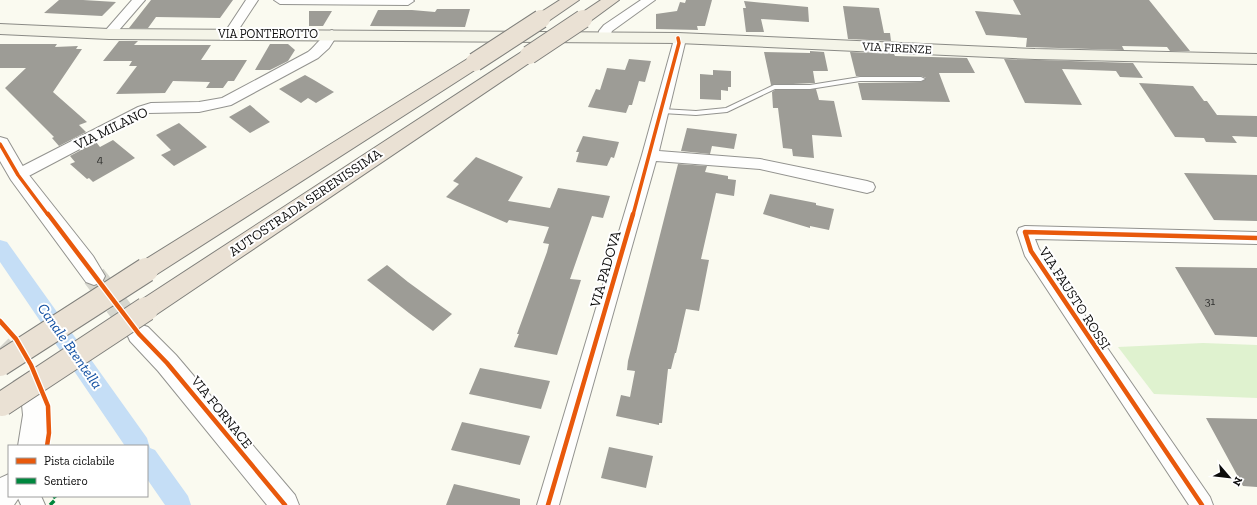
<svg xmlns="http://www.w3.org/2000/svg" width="1257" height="505" font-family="'Zilla Slab',serif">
<rect width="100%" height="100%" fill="#fafaf0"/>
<!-- green -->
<path fill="#dff2cf" d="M1203,343L1257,345V398L1154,394L1118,347Z"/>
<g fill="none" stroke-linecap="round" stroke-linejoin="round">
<!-- canal -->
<path fill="#c5def6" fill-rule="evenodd" d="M0,240L7,242L147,438L150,448L155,450L188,496L191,505H165L147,479V446H125L0,262Z"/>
</g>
<!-- building -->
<path fill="#9d9c96" d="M59,0H83L116,2L102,16L44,13Z
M151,0H233L220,18L156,17L148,28H129Z
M686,0H712L705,26H697L698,30L656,29V14L677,11L680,2L685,3Z
M1013,0H1149L1190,51H1170L1167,47L1122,46L1124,50L1026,47L1027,38L986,35L975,11L1021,15Z
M744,1L808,7L809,22L761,19L764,32H746L743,8H746Z
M843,6L879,8L884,33H890L891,41L848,39Z
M437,9H470L465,27L370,26L378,10H412L435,12Z
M309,11H332L323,26H309Z
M119,41H138L134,45H211L201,60H247L234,81H228L223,88H206L210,82L173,81L165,93L116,94L137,66H129L132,61H103Z
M0,44H57L55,47L78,46L76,49H82L53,92L87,122L79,125L86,132L59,146L52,138L54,137L5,88L26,68H0Z
M270,44H288L295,50L288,61L270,70H255Z
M810,51L824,52L828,71H813L815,83L771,85L764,52L810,53Z
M850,52L894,54L895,56L967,58L975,73H939L950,102L862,100L858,83L921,82L926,78L921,76H856Z
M629,59L651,61L645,82L639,81L632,105H629L626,113L588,107L596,89L600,90L607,68L625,70Z
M1004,59L1133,63L1143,78L1120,77L1116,71L1062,69L1082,105L1025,103Z
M713,70L731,71V87H728V91L721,90V100L700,99V74L713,75Z
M305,75L314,80L334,92L316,103L308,98L301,103L279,89Z
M1139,83L1193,86L1204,101H1207L1217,115L1257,116V137L1232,136L1237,143L1206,142L1204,138L1175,137Z
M816,89L819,100L834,101L842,137L812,135L814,158L793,156L792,149L783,148L778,108H773L772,92L775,90Z
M250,105L270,122L250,133L229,117Z
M179,123L207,147L174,166L161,155L171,150L156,135Z
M687,128L737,134L734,149L712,146L710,154L681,151Z
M583,136L619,142L614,158L611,157L607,166L576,162L579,152H576Z
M113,140L135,158L93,182L89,178L87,179L70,164L75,162L70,156L96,142L100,147Z
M476,157L523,177L508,201L550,208L558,188L610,196L603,218L592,216L570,279L581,280L557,355L514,347L519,334H517L547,252L549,244L543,243L549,227L509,220L507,223L446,197L459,184L453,181Z
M678,164L707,166L705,172L728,176V179L736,180L734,196L716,193L701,259L709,260L699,311L686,309L676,353H675L671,369H668L662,423H659V425L616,416L621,395L630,397L635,371L627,370L628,361Z
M1184,173L1257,175V221L1214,220Z
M770,194L816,203V205L834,209L829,230L810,226V228L763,214Z
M387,265L408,282L452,314L433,331L409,313L367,280Z
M1175,267L1257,268V337L1215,335Z
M480,368L550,381L541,409L469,394Z
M1206,418L1257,419V487L1243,486Z
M462,422L530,436L520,465L451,450Z
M609,447L653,456L646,488L601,478Z
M454,484L520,499V505H446Z"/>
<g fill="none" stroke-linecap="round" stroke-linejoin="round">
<!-- tertiary-tunnel -->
<path stroke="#d6d6ce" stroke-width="24" stroke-dasharray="24 12" stroke-linecap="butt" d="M94,276L139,334
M0,347C17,364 29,380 34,403"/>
<!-- service casing -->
<g stroke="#93938f" stroke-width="2">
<path id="service" d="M860,77H921L925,79L921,81H860L810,89H775L727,112L696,115L662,113L658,111L662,109L696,111L726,108L774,85H810Z"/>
</g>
<!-- minor casing -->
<g stroke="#93938f" stroke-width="2">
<path id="minor" d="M132,0H145L113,37H105L103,34L105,31Z
M246,0H258L233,38H225L223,35Z
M274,0H413L414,1L408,5L280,4Z
M641,0H655L612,31L608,40H600L598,37L599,31L604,25Z
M332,30L338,34L329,48L318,58L231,105L199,112L148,113L23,179L18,180L13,179L10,175L13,171L138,107L151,103L199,102L222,98L308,52C315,47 325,32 332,30Z
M678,34L683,35L685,43L659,151L760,159L867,181L873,183L875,187L873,191L867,193L760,169L656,161L559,505H537L642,155L673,43L672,38Z
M1025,226L1257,232V244L1035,239L1039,249L1210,497L1213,505H1189L1025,256L1017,232L1019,228Z
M17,496H41L45,505H21Z"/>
</g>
<!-- tertiary casing -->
<g stroke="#93938f" stroke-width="2">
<path id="tertiary" d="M0,137L7,139L25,170L93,256L105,276L102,282L94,285L86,282L11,180L0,161Z
M139,324L148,327L176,355L295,495L299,505H267L158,371L130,341L127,334L130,327Z
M35,393L44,397C52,413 47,429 44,446H18L23,415L22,405L26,397Z
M9,474V496H20L14,505H0V478Z"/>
</g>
<!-- secondary casing -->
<g stroke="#8a8a85" stroke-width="2">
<path id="secondary" d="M0,24L109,29L678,33L1035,49L1257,54V64L1035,59L678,43L109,39L0,34Z"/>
</g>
<!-- motorway casing -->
<g stroke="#80807c" stroke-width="2">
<path id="motorway" d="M560,0H579L547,22L541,24L535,22L533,19L535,16Z
M601,0H619L589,22L583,24L577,22L575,19L577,16Z
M529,50L535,51L537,55L535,59L154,316L146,319L138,316L134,309L138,302L523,51Z
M475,57L481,58L484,62L481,66L154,276L146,279L138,276L135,270L138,264L469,58Z"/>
</g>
<!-- service -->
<use href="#service" fill="#fefefd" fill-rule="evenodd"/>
<!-- minor -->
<use href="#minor" fill="#fefefd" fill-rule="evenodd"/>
<!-- tertiary -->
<use href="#tertiary" fill="#fefefd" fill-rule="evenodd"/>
<!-- secondary -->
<use href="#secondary" fill="#f4f4e8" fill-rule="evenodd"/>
<!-- motorway -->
<use href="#motorway" fill="#eae1d4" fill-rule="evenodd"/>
<!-- motorway-bridge-far1 casing -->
<g stroke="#80807c" stroke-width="20" stroke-linecap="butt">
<path id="motorway-bridge-far1" d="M529,55L583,19
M475,62L541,19"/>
</g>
<!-- motorway-bridge casing -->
<g stroke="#80807c" stroke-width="26" stroke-linecap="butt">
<path id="motorway-bridge" d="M0,364L146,270
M2,404L146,309"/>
</g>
<!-- motorway-bridge-far1 -->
<use href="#motorway-bridge-far1" stroke="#eae1d4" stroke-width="18"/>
<!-- motorway-bridge -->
<use href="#motorway-bridge" stroke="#eae1d4" stroke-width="24"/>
<!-- quiet -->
<path stroke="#00873e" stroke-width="3.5" stroke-dasharray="6 3.5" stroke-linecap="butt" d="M50,505L56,499L54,496"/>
<!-- cycleway-far1 casing -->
<g stroke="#fff" stroke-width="5.5">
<path id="cycleway-far1" d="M0,144L18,175L48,215
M633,215L679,43L678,38"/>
</g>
<!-- cycleway casing -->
<g stroke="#fff" stroke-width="7">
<path id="cycleway" d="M48,214L139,334L167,363L285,505
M0,321L16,339L31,365L48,406L49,433L47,446
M548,505L633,214
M1202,505L1031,251L1025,232L1257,238"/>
</g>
<!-- cycleway-far1 -->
<use href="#cycleway-far1" stroke="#e8590c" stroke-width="3.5"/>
<!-- cycleway -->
<use href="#cycleway" stroke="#e8590c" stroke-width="4.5"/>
</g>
<g text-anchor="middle" stroke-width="4" stroke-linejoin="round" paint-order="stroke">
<!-- far-street labels -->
<g font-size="12" fill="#0c0c0c" stroke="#fff">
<text x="268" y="38">VIA PONTEROTTO</text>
<text transform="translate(897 48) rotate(3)" y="4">VIA FIRENZE</text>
</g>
<!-- number labels -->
<g font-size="12" fill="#30302e">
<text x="100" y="163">4</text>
<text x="1210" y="305">31</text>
</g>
<!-- street labels -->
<g font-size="14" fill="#0c0c0c" stroke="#fff">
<text transform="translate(111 128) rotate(-26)" y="5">VIA MILANO</text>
<text transform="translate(305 202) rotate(-34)" y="5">AUTOSTRADA SERENISSIMA</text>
<text transform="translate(605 269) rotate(-74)" y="5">VIA PADOVA</text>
<text transform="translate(1075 298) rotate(57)" y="5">VIA FAUSTO ROSSI</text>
<text transform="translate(222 412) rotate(51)" y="5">VIA FORNACE</text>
</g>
<!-- water labels -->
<g font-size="15" font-style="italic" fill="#114fa2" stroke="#fff">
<text transform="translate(70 346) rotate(55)" y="5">Canale Brentella</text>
</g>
</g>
<!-- legend -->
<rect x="8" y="445" width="140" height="52" fill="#ffffff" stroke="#9e9e9e"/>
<rect x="16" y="458" width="20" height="6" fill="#e8590c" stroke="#9e9e9e"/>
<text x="44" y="465" font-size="12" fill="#0c0c0c">Pista ciclabile</text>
<rect x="16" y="478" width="20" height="6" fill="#00873e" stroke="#9e9e9e"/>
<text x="44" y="485" font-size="12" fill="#0c0c0c">Sentiero</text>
<!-- north arrow -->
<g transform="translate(1229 477) rotate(118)" stroke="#ffffff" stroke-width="3" paint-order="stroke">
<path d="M0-3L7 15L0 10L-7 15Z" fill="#0c0c0c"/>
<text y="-6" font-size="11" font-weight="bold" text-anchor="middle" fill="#0c0c0c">N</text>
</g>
</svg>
